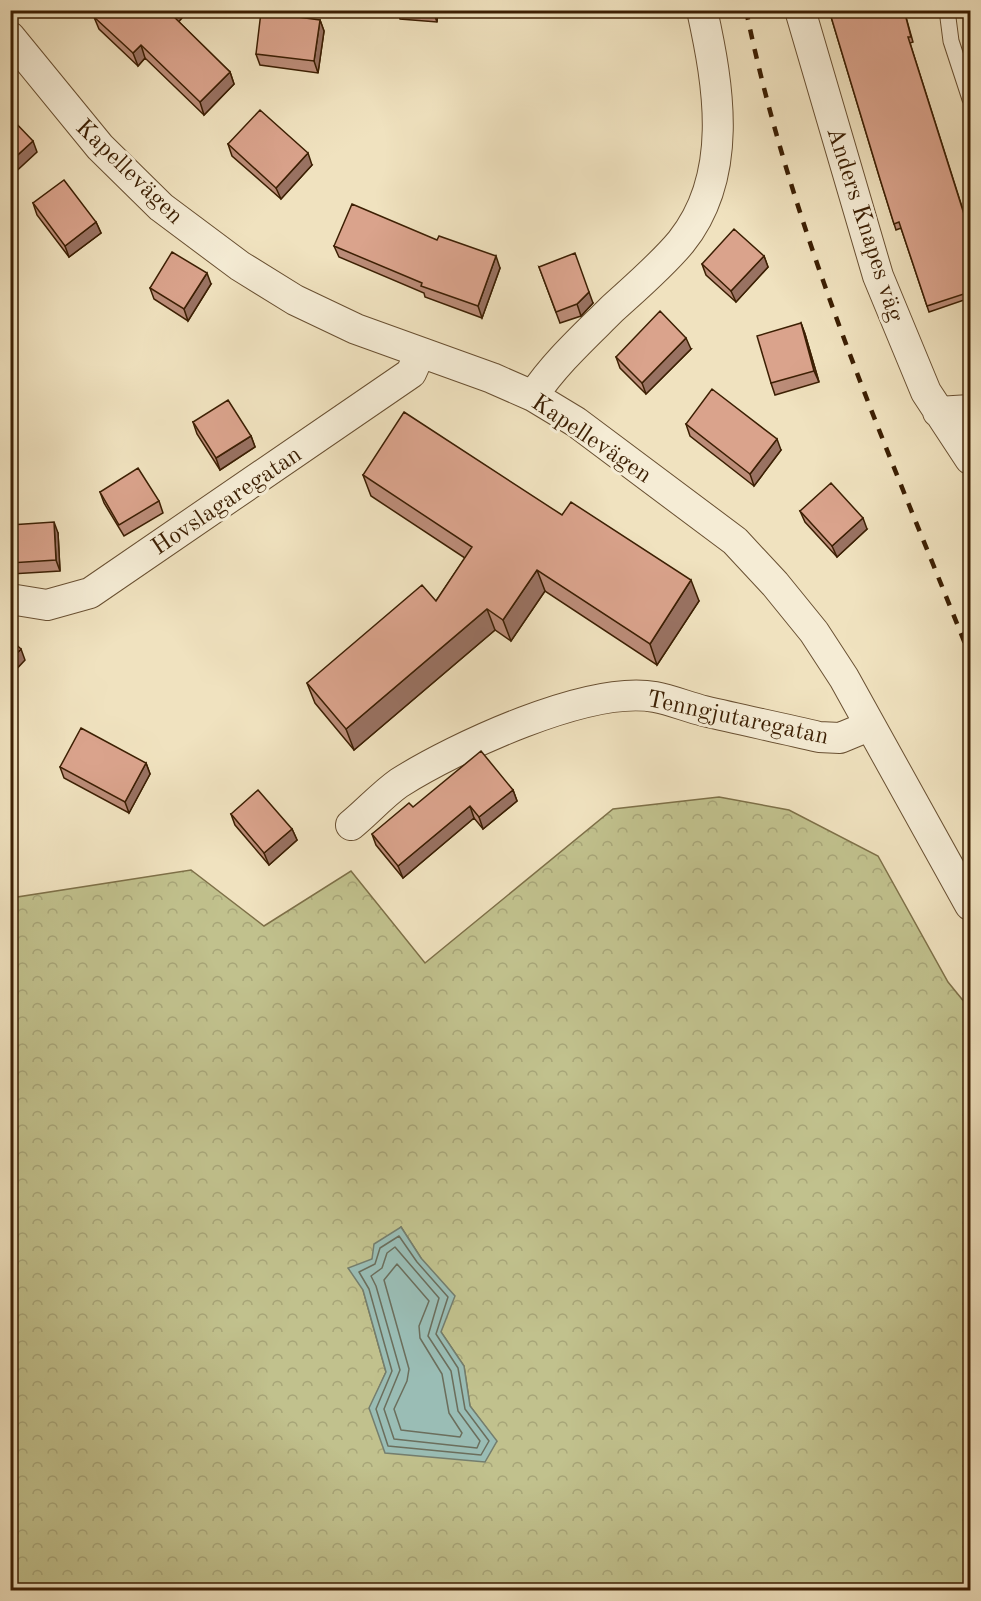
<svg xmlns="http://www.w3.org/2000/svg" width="981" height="1601" font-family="'Old Standard TT',serif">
<defs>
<pattern id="forest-crowns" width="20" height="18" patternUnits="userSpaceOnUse" patternTransform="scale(1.5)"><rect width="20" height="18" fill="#c1c18d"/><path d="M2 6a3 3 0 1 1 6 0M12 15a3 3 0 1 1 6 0" fill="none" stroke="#a7a578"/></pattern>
</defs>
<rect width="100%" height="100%" fill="#f0e2bf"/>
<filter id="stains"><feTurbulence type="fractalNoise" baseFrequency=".00333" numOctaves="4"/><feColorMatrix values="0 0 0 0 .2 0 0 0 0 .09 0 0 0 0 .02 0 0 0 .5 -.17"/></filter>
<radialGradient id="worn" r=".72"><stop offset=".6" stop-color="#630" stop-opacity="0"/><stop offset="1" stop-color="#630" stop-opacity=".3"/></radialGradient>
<!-- forest -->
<path fill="url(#forest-crowns)" stroke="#7e7048" stroke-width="1.5" fill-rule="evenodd" d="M719,797L789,810L878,856L948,982L970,1009V1590H11V898L191,870L264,926L351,871L425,963L613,809ZM401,1227L421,1258L441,1332L464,1366L470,1406L496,1441L370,1408L386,1372L363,1290L372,1259Z"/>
<!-- water -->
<path fill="#9abdb5" stroke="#747e6e" stroke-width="1.5" d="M401,1227L421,1258L455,1296L441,1332L464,1366L470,1406L497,1441L485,1462L385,1453L369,1408L386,1372L363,1290L348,1268L372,1259L374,1244Z"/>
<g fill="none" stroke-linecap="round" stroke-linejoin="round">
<!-- shore -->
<path stroke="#6b6e5c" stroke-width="1.5" d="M399,1236L417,1262L448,1297L436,1334L458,1368L465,1409L489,1441L481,1455L388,1446L376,1409L392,1371L369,1289L359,1272L375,1264L380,1248Z
M395,1247L439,1298L428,1336L451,1371L458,1411L480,1441L477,1448L394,1439L384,1409L400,1370L376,1286L371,1276L382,1268L387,1253Z
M397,1264L429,1301L419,1326L420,1338L442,1374L449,1413L462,1433L460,1437L401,1430L394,1409L407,1381L409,1369L384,1280Z"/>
<!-- lane casing -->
<g stroke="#695032" stroke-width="17">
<path id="lane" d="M947,10L951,41L970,99"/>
</g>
<!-- street casing -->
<g stroke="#695032" stroke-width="32">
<path id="street" d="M800,10L878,276L926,392L970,459
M10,37L100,147L161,207L240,266L295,300L356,329L492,378L533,396L576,422L735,541L775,584L814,632L844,678L970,905
M533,396C555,363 584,337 612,309C635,288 661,266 681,242C734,176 719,87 702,10
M938,412L970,410
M10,599L47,605L90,593L411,373L420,353
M351,825C367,812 382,795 399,783C456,747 589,685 655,697C671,700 688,707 704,711C742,720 781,728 819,737L840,738L869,726"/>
</g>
<!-- lane -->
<use href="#lane" stroke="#f5ecd5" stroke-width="15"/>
<!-- street -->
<use href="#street" stroke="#f5ecd5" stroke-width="30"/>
<!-- rail -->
<path stroke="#3c1f03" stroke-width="4.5" stroke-dasharray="10 10" stroke-linecap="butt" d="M746,10C792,234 886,445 970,656"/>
</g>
<!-- wall -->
<path fill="#bb8c78" stroke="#3c1f03" stroke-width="1.5" d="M397,10H438L437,22L400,19Z
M829,10H904L913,42L910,43L970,232V298L929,312L901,228L896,230L880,179Z
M94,17L179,22L230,72L234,84L204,115L145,58L138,66L99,29Z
M320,20L324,31L318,73L260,65L256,54Z
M228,144L312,165L281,199L232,156Z
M33,203L96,222L101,233L69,257L37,215Z
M334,246L500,268L482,318L425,297L424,293L339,257Z
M764,256L768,267L736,302L706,275L702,264Z
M539,267L593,303L581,316L560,323Z
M211,284L188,321L154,299L150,288Z
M801,323L805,334L819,382L775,395L771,383Z
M691,349L646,394L620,368L616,357Z
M193,422L251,436L255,447L220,470L197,434Z
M686,424L781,450L754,486L690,436Z
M363,475L562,515L699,601L657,665L545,591L511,641L495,630L354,750L315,703L307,683L436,601L465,558L371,496Z
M100,492L159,501L163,513L124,536L104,503Z
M800,511L867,529L837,557L805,522Z
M10,525L58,533L60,571L11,574Z
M146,763L150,774L129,813L64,778L60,767Z
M513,790L517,801L483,829L474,818L403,878L376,845L372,834L413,807Z
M231,814L292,829L297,840L269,865L235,825Z"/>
<!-- shaded-wall -->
<path fill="#997262" stroke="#3c1f03" stroke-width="1.5" d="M172,10H189L175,26L170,13Z
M433,10H438L437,22L433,11Z
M320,20L324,31L318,73L314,61Z
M141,45L145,58L138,66L133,53Z
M230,72L234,84L204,115L200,102Z
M33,141L37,152L10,177V162Z
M308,153L312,165L281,199L276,188Z
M96,222L101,233L69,257L65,246Z
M496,256L500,268L482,318L478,306Z
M764,256L768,267L736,302L731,291Z
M207,273L211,284L188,321L184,309Z
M589,292L593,303L581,316L577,304Z
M801,323L805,334L819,382L814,371Z
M686,338L691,349L646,394L642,383Z
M251,436L255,447L220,470L216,458Z
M777,439L781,450L754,486L750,474Z
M863,518L867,529L837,557L832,546Z
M54,522L58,533L60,571L56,560Z
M537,570L545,591L511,641L503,620Z
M691,580L699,601L657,665L650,644Z
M487,609L495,630L354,750L346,729Z
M21,649L25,660L10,676V660Z
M146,763L150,774L129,813L125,802Z
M513,790L517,801L483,829L479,817Z
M470,806L474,818L403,878L398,866Z
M292,829L297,840L269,865L264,853Z"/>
<!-- building -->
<path fill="#daa38c" stroke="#3c1f03" stroke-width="1.5" d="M100,10H172L170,13L230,72L200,102L141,45L133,53L94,17Z
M829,10H904L911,37H908L970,233V292L927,306L899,222L894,224L880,179Z
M965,10H970V28Z
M261,12L320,20L314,61L256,54Z
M260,110L308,153L276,188L228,144Z
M10,117L33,141L10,162Z
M64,180L96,222L65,246L33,203Z
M352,204L437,240L439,236L496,256L478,306L421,286L422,283L334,246Z
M734,229L764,256L731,291L702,264Z
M172,252L207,273L184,309L150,288Z
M575,253L589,292L577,304L556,312L539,267Z
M660,311L686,338L642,383L616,357Z
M801,323L814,371L771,383L757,336Z
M712,389L777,439L750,474L686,424Z
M228,400L251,436L216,458L193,422Z
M404,412L562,515L571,502L691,580L650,644L537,570L503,620L487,609L346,729L307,683L422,585L436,601L472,547L363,475Z
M138,468L159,501L119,525L100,492Z
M831,483L863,518L832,546L800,511Z
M54,522L56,560L10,563V525Z
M10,639L21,649L10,660Z
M81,728L146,763L125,802L60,767Z
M481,751L513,790L479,817L470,806L398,866L372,834L409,803L413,807Z
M258,790L292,829L264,853L231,814Z"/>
<g text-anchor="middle" stroke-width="6" stroke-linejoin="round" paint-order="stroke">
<!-- street labels -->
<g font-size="24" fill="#3c1f03" stroke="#f5ecd5">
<text transform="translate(130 171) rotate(44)" y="8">Kapellevägen</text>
<text transform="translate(866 224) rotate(72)" y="8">Anders Knapes väg</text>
<text transform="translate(592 438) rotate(34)" y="8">Kapellevägen</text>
<text transform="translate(226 500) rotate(-34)" y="8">Hovslagaregatan</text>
<text transform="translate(738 717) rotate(12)" y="8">Tenngjutaregatan</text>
</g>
</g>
<!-- margin -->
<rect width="981" height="1601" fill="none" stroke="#f0e2bf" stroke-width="36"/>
<rect x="12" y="12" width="957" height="1577" fill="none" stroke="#3c1f03" stroke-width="3"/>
<rect x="18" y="18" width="945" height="1565" fill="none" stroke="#3c1f03" stroke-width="1.5"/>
<rect width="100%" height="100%" filter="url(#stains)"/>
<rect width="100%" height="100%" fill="url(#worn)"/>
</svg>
